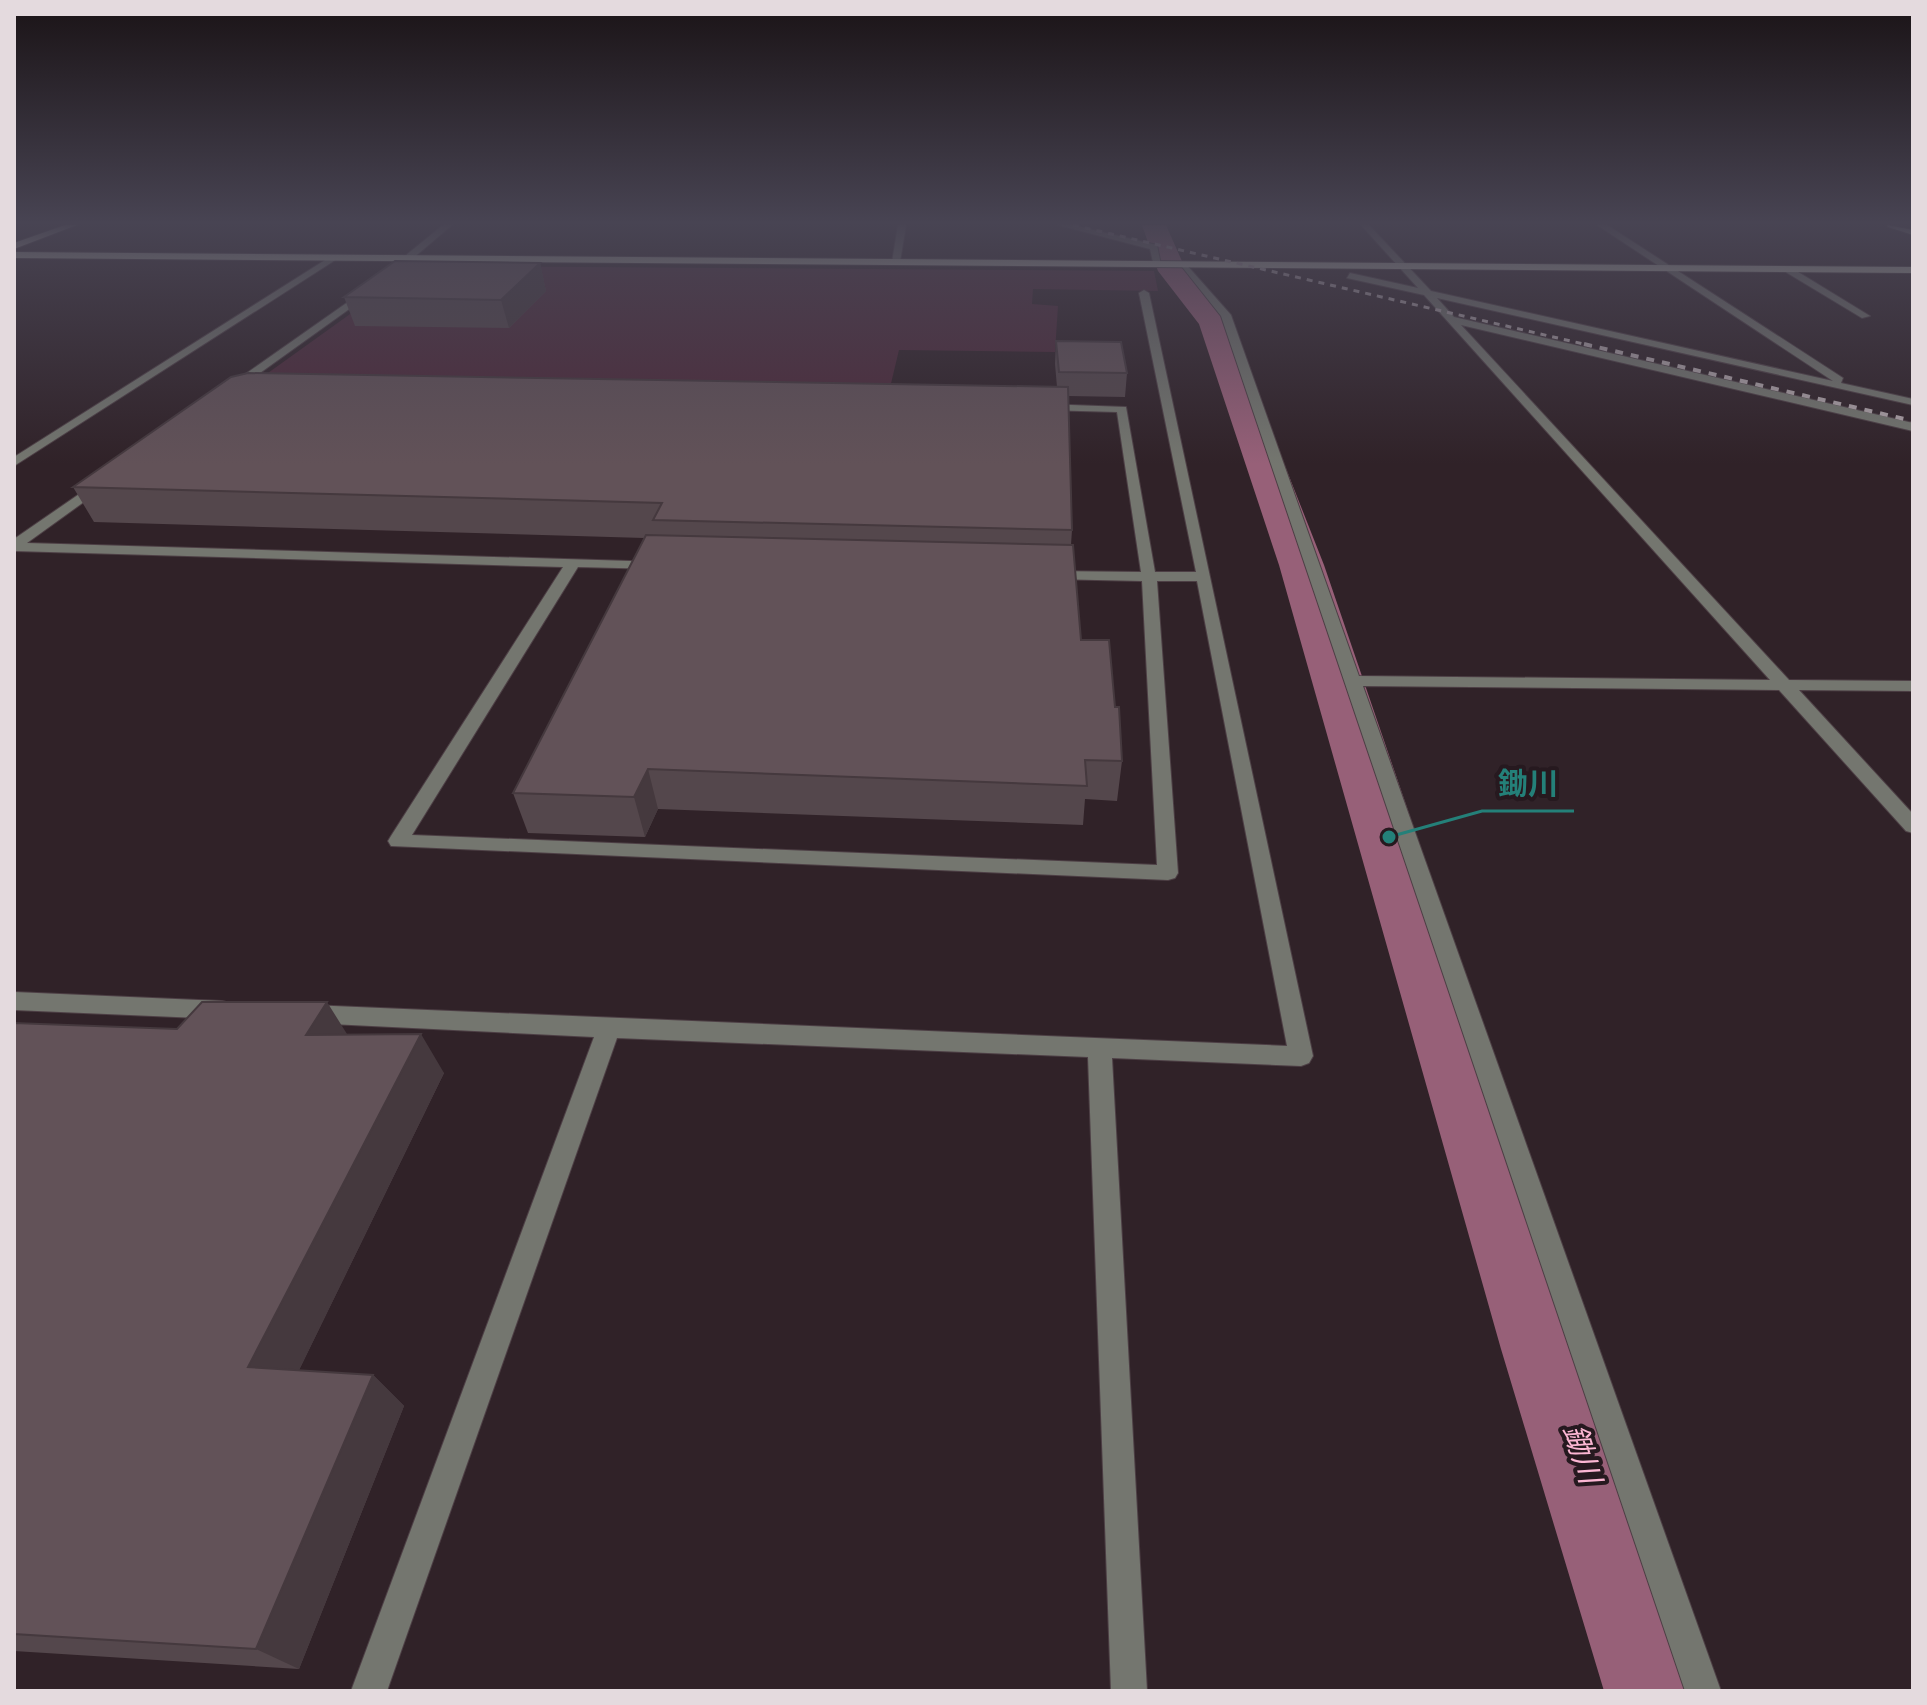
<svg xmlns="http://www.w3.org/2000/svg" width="1927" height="1705" font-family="'Alegreya Sans','Noto Sans JP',sans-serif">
<rect width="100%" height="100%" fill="#302228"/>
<!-- green -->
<path fill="#4d2a3a" d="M417,266L1154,271L1158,291L1033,289L1032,304L1058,306L1055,352L899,350L888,396L233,398Z"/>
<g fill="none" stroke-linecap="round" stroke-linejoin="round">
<!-- river -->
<path fill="#976078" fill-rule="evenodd" d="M1142,225H1166L1185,268L1207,292L1229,324L1324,565L1592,1349L1716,1691H1604L1501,1349L1279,565L1199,324L1158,271Z"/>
<!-- minor casing -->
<g stroke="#4d3f45" stroke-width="2">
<path id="minor" d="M443,225H452L411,260H405V256Z
M898,225H906L900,262L896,265L892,262Z
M1058,225H1072L1157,245L1161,265L1154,267L1150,249Z
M1361,225H1369L1431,291L1833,381L1597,225H1607L1843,378L1841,383L1913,399V405L1437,298L1454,317L1913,423V431L1461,325L1789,680L1913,681V691L1799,690L1913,814V833L1906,831L1779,690L1363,686L1721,1691H1685L1221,316L1179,263H1185L1231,315L1359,676L1770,680L1424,295L1347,278L1350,273L1418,288Z
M333,255L340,257L14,466V457Z
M1784,267H1790L1870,316L1862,318L1784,271Z
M365,290L373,292L235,391H227V387Z
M1144,290L1149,293L1313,1056L1309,1063L1301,1066L1112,1058L1147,1691H1111L1088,1057L617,1038L387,1691H351L594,1037L310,1023L302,1021L298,1014L302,1007L310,1005L1287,1046L1197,581H1157L1178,873L1175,878L1168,880L391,846L388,841L391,836L563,567L14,551V539L101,479L106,480V486L27,543L663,562L665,565L658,569L578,567L412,835L1157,865L1142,581L1050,579L1043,575L1050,571L1141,572L1117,412L1044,410L1038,407L1044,404L1126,407L1155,572H1196L1139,293Z
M14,992L222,1001L230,1003L234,1010L230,1017L222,1019L14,1010Z"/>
</g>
<!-- major casing -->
<g stroke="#4d3f45" stroke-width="2">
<path id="major" d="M65,225H77L14,249V243Z
M1887,225L1913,230V235L1888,227Z
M14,252L1913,267V273L14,258Z"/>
</g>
<!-- minor -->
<use href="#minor" fill="#74766f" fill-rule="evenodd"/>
<!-- major -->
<use href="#major" fill="#c2c6b7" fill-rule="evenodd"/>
<!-- rail-far1 -->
<path stroke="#b0a5a9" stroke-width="3" stroke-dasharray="6 6" stroke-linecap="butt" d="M1073,225L1592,346"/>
<!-- rail -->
<path stroke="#b0a5a9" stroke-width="4" stroke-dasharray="8 8" stroke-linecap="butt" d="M1584,344L1913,421"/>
</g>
<!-- wall -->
<path fill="#54474c" d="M540,263L546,291L509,328L355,326L344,297Z
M1056,341L1127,373L1125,397L1068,396L1072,530L1071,545L1081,640L1115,707L1122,761L1117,801L1085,799L1083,825L658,809L645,837L528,833L513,793L644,538L94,522L73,487L1057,387L1055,364Z
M14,1023L348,1035L444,1073L299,1370L373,1375L404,1406L299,1669L14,1651Z"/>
<!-- shaded-wall -->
<path fill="#45393e" d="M540,263L546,291L509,328L501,300Z
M648,769L658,809L645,837L634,797Z
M327,1002L352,1042L306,1035Z
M421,1034L444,1073L285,1399L248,1367Z
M373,1375L404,1406L299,1669L256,1649Z"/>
<!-- building -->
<path fill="#625258" stroke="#45393e" stroke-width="2" d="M395,261L540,263L501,300L344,297Z
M1056,341L1121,342L1127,373L1059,372Z
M248,373L1068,387L1072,530L653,520L662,503L73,487L231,377Z
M646,535L1073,545L1081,640H1109L1115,707H1119L1122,761L1085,760L1087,786L648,769L634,797L513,793Z
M202,1002H327L306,1035L421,1034L248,1367L373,1375L256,1649L14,1634V1023L177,1029Z"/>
<!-- sky -->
<linearGradient id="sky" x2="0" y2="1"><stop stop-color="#1a1316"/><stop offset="0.48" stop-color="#484453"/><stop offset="1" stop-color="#484453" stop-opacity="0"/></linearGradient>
<rect width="1927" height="464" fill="url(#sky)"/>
<g text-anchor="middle" stroke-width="8" stroke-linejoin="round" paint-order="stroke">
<!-- water labels -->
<g font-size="30" font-style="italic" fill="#fbb6d3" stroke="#26191f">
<text transform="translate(1582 1454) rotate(72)" y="10">鋤川</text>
</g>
</g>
<!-- callouts -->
<path fill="none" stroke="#248079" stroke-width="3" d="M1389 837L1482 811H1574"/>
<circle fill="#248079" stroke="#26191f" stroke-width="3" cx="1389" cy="837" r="8"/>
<g font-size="30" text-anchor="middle" font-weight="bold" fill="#248079" stroke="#26191f" stroke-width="8" stroke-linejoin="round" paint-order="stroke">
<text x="1528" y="794">鋤川</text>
</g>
<!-- border -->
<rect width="1927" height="1705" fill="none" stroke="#e4dade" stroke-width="32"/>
</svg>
